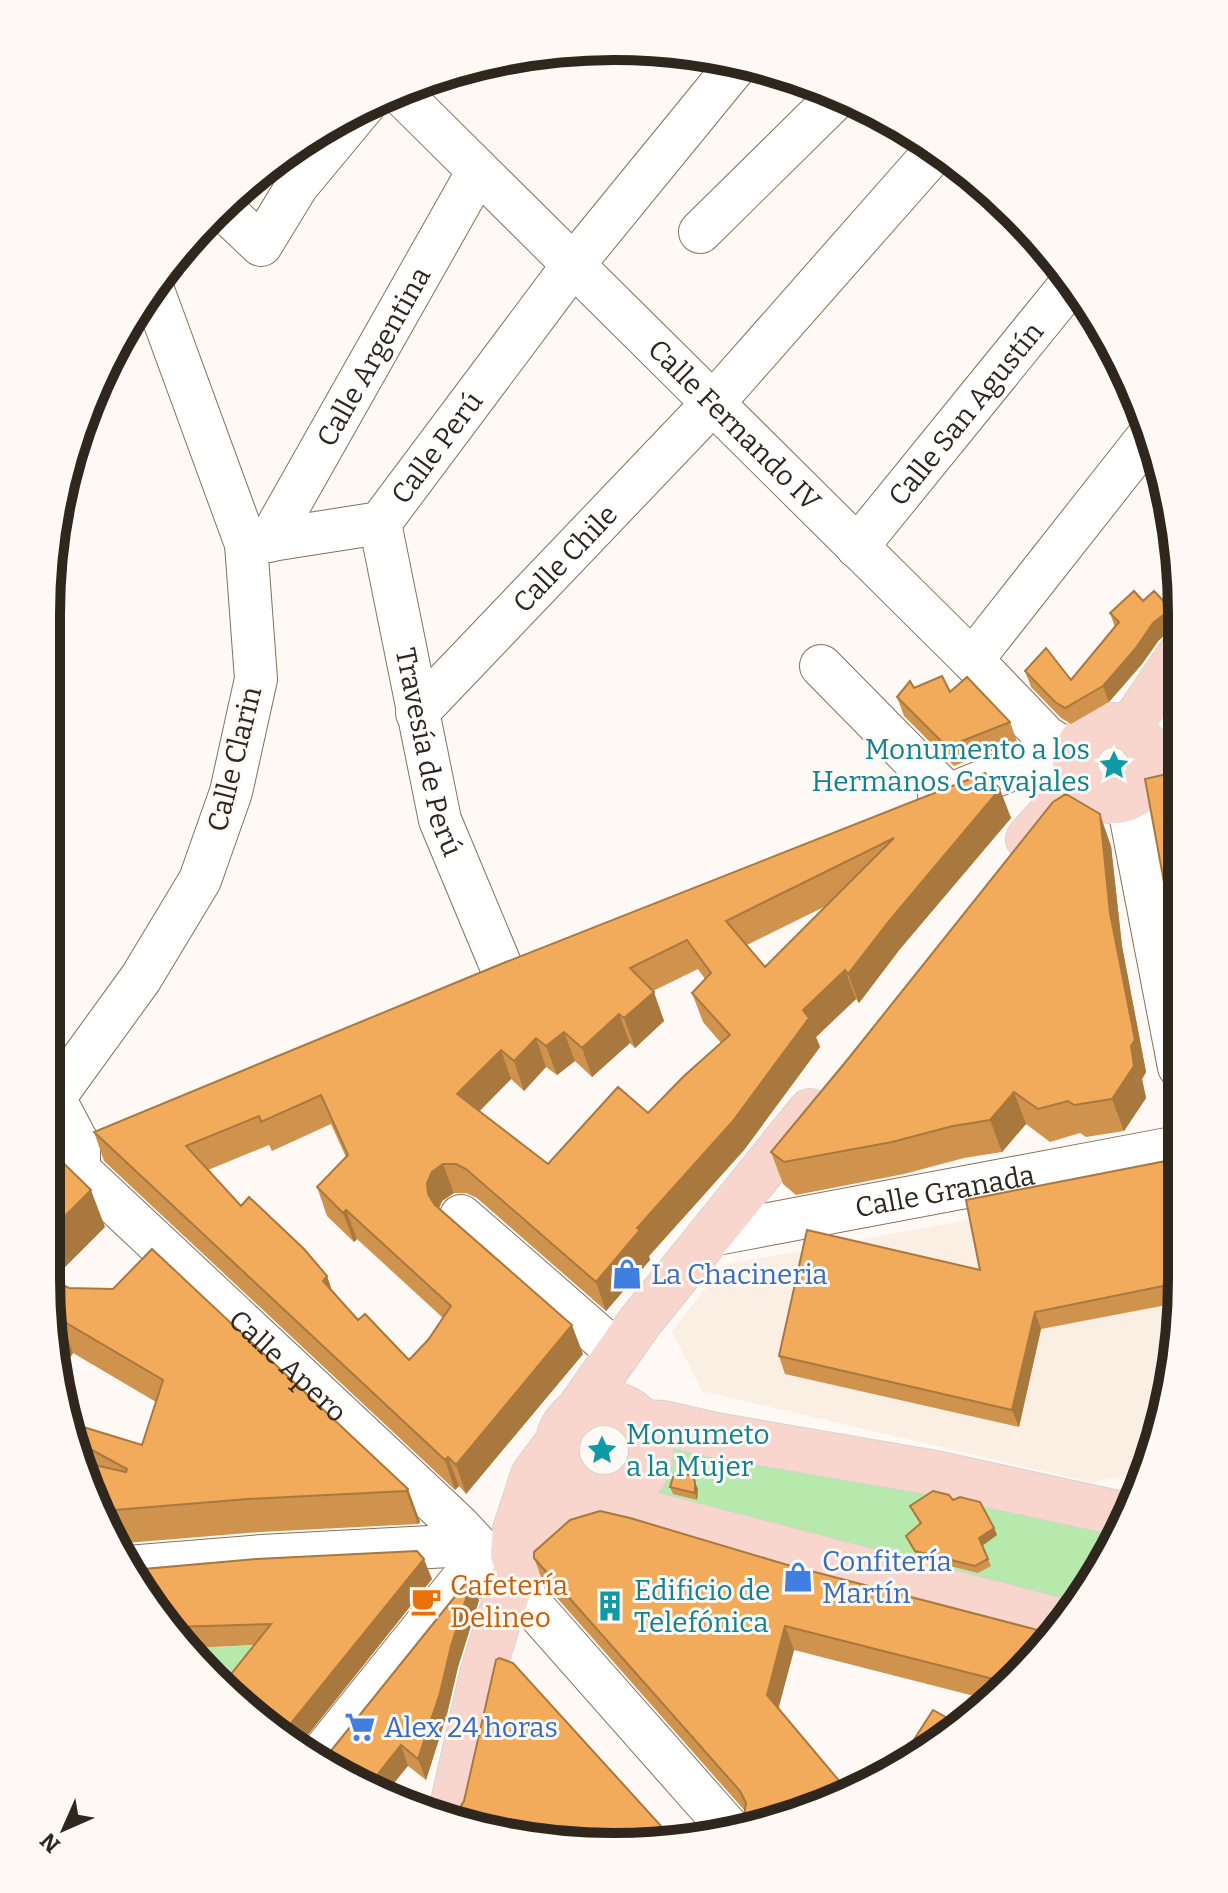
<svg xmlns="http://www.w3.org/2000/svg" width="1228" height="1893" font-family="Bitter,serif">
<rect width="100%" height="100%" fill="#fef9f4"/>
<!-- built -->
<path fill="#fbeee2" d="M1174,1182L1178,1202L1177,1353L1145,1473L1091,1482L702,1391L672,1332L723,1265Z"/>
<!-- green -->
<path fill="#b7e9ac" d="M665,1433L1123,1523L1067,1612L642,1503L660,1480L665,1459Z
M261,1645L237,1696L191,1648Z"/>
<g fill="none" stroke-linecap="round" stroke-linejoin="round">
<!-- minor casing -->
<g stroke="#857059" stroke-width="44">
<g id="minor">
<path id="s1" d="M398,91L972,660L1046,737L1075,755"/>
<path d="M221,207L261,245L297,186L365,104"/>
<path d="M700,232L839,95"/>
<path id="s2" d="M153,290L246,544L256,679L231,792L200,880L141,978L54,1098L79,1145V1170L458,1525L511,1582L731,1831"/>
<path id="s3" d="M380,523L440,820L503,971"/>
<path id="s4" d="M269,541L478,171"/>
<path id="s5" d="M246,544L380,523L573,265L738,63"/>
<path id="s6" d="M857,547L1073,281"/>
<path d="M972,660L1150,434"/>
<path d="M821,666L948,795"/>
<path id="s7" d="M417,713L713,403L936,150"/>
<path d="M1141,739L1162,728L1180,723"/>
<path d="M1149,771L1180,762"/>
<path d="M1127,798L1179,1067"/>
<path d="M939,799L1025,764L1045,760L1075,761"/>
<path d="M461,1216L617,1352"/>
<path id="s8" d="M711,1235L1178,1147"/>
<path d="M128,1567L262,1556L449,1546L467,1552L487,1565"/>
<path d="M319,1757L460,1582L470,1574L511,1582"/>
</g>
</g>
<!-- major casing -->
<g stroke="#d5d4d2" stroke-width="46">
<path id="major" d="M1075 763a38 38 0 1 1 76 0a38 38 0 1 1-76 0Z
M1129,729L1180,654
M1028,839C1047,816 1060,803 1088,791
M557 1450a47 47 0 1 1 94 0a47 47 0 1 1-94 0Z
M576,1413L639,1323L810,1111
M642,1422L663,1423L715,1435L935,1473L1127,1515
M596,1497L639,1511L1061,1621
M513,1555L515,1530L533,1475L558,1441
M449,1820L482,1674L511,1582L547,1520L589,1495"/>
</g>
<!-- minor -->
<use href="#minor" stroke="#fff" stroke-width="42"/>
<!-- major -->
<use href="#major" stroke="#f8d6ce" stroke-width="44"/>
</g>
<!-- wall -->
<path fill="#d0934d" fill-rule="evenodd" d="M1143,601L1171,609L1177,625L1159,640L1142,664L1109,702L1071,724L1061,718L1031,687L1025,671L1071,680L1115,627L1110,613Z
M914,688L950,692L1010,722L1017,741L954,766L904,716L897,697Z
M985,773L1011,818L900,949L859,1003L856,999L816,1037L820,1047L744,1150L649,1256L650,1260L606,1311L477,1198L466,1193H454L442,1201L439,1209L583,1354L466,1494L459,1486L455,1490L104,1161L94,1132ZM826,906L765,967L747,945ZM698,969L705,979L692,993L703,1022L721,1043L648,1113L548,1164L479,1111L511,1079L524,1091L546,1067L557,1075L575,1061L592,1077L630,1043L635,1048L664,1021L653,991ZM331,1124L346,1157L317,1187L327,1216L354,1242L357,1239L443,1318L428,1340L409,1360L358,1320L332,1291L327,1276L241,1206L208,1170L269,1145L272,1151Z
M1111,846L1122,946L1146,1072L1142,1079L1146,1098L1124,1131L1086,1137L1080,1133L1050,1142L1026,1124L1002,1152L964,1158L904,1174L796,1195L783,1184L771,1152Z
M1171,1160L1178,1180L1177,1303L1041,1329L1019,1427L785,1374L779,1356L980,1270Z
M105,1227L52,1280L408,1489L420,1522L418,1524L260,1532L126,1543L118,1546L76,1461L70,1423L142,1445L156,1402L73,1353L61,1372L46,1279Z
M670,1487L698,1489L697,1500L673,1494Z
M953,1500L994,1528L997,1535L982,1545L991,1566L978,1573L918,1558L909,1543L906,1536L920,1524L910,1506Z
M534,1558L811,1572L1053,1634L982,1698L794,1650L778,1708L761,1828L749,1829L744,1816L745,1811L543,1582Z
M432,1579L299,1746L268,1729L254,1645L191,1648L145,1598Z
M479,1600L458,1667L447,1714L426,1780L408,1766L330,1752Z"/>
<!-- shaded-wall -->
<path fill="#a9783f" d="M1171,609L1177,625L1159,640L1142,664L1109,702L1103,686L1153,623Z
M1000,789L1011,818L900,949L859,1003L848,974L890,920Z
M1100,814L1111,846L1122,946L1146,1072L1142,1079L1146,1098L1124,1131L1112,1099L1110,913Z
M845,970L856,999L816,1037L820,1047L744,1150L649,1256L650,1260L606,1311L596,1282L803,1010Z
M654,992L664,1021L635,1048L624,1018Z
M619,1014L630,1043L592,1077L582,1048Z
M564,1032L575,1061L557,1075L546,1046Z
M536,1038L546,1067L524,1091L514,1061Z
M501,1050L511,1079L468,1123L457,1094Z
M1014,1092L1026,1124L1002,1152L990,1120Z
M1171,1160L1178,1180V1195Z
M443,1164L454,1193L442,1201L437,1212L428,1194L427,1183L432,1172Z
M91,1190L105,1227L47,1285L46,1235Z
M346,1210L357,1239L354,1242L343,1213Z
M327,1276L337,1306L323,1281Z
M1035,1312L1041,1329L1019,1427L1012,1410Z
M61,1320L73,1353L61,1372L55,1331Z
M572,1325L583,1354L466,1494L456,1465Z
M448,1457L459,1486L455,1490L445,1460Z
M695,1482L698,1489L697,1500L695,1493Z
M408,1489L420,1522L418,1524L406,1491Z
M994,1528L997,1535L982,1546L979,1538Z
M424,1559L432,1579L299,1746L289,1740L288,1734L292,1722Z
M472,1580L479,1600L458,1667L447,1714L426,1780L418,1759L451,1646Z
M785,1626L794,1650L776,1718L767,1695Z
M401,1745L408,1766L386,1793L370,1784Z"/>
<!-- building -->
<path fill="#f2ab5a" stroke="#a9783f" stroke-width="2" fill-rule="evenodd" d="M1134,591L1143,601L1154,591L1171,609L1153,623L1136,648L1103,686L1065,708L1055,702L1025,671L1046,648L1071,680L1119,622L1110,613Z
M942,676L950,692L967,677L1010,722L947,747L897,697L910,681L914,688Z
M1180,771L1179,964L1145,779Z
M985,773L1000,789L890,920L848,974L845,970L803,1010L809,1018L733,1121L637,1228L640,1230L596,1282L466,1169L456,1164H443L432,1172L427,1183L428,1194L435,1205L572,1325L456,1465L448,1457L445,1460L94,1132L501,964ZM894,838L765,967L726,921ZM687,940L711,973L692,993L730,1035L684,1076L648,1113L618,1087L548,1164L457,1094L501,1050L514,1061L536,1038L546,1046L564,1032L582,1048L619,1014L624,1018L654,992L630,968ZM321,1095L348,1155L317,1187L343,1213L346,1210L451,1306L428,1340L409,1360L365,1314L358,1320L323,1281L327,1276L304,1249L249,1197L241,1206L186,1146L259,1116L261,1122Z
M1066,794L1100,814L1110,913L1135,1040L1131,1046L1134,1066L1112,1099L1074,1105L1068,1101L1038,1109L1014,1092L990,1120L953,1126L892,1142L784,1162L771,1152L848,1059L1053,802Z
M47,1147L91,1190L46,1235Z
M1171,1160L1178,1195V1283L1035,1312L1012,1410L779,1356L807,1230L980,1270L966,1200Z
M152,1249L408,1489L406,1491L248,1499L114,1510L102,1515L76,1461L126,1472L127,1469L72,1439L70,1423L142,1445L163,1380L61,1320L55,1331L46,1281L48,1278L69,1288L113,1289Z
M684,1473L693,1477L695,1482V1493L670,1487L673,1477Z
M933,1491L949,1495L953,1500L960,1497L980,1502L994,1528L979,1538L988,1559L975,1566L915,1551L906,1536L921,1523L910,1506Z
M600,1511L630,1518L811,1572V1571L1053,1634L1041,1653L975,1711L993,1679L785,1626L767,1695L846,1789L761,1828H755L744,1816L746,1803L740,1791L534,1558V1552L570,1520Z
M417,1551L424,1559L292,1722L288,1734L289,1740L268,1729L224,1683L271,1624L172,1627L145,1598L144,1569L256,1559Z
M1092,1571L1080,1591L1075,1581Z
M469,1579L472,1580L451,1646L440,1693L418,1759L401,1745L370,1784L321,1758L330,1752Z
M499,1658L513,1663L671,1837L577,1846L454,1821L456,1814L464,1801L496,1660Z
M933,1710L960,1725L929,1752L897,1766Z"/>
<!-- icons -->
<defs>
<g id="sight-bare" transform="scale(2.4)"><path d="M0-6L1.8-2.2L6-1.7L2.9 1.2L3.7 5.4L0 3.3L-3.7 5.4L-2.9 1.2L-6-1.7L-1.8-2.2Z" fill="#0f9aa8" stroke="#fef9f4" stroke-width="2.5" paint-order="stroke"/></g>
<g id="shop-bare" transform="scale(2.4)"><path d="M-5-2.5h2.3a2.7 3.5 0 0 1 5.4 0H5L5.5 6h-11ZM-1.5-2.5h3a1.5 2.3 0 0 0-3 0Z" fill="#3f7fe0" stroke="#fef9f4" stroke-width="2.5" paint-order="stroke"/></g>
<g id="cafe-bare" transform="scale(2.4)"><path d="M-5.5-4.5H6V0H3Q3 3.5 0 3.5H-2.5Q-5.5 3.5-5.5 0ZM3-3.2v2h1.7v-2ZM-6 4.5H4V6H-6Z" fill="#e8710a" stroke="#fef9f4" stroke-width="2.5" paint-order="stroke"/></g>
<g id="building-bare" transform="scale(2.4)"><path d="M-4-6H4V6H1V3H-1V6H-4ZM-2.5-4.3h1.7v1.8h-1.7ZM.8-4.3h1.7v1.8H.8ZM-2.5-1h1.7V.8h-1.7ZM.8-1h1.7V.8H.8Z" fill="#0f9aa8" stroke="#fef9f4" stroke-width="2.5" paint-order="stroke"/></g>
<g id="supermarket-bare" transform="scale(2.4)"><path d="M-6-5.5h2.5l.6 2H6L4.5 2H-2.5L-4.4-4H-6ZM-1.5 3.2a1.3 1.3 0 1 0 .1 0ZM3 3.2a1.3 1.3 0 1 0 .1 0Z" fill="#3f7fe0" stroke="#fef9f4" stroke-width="2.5" paint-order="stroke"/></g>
</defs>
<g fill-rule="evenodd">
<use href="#sight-bare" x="1114" y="765"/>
<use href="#shop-bare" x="627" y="1274"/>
<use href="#sight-bare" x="602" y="1450"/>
<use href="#shop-bare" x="798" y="1577"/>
<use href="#cafe-bare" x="426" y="1601"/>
<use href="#building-bare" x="610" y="1606"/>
<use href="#supermarket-bare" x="360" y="1727"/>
</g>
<g text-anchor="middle" stroke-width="6" stroke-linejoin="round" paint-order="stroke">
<!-- street labels -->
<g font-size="28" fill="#2f261d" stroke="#fef9f4">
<text dy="10" stroke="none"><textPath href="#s4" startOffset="212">Calle Argentina</textPath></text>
<text dy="10" stroke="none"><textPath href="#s6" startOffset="172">Calle San Agustín</textPath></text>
<text dy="10" stroke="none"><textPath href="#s1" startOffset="474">Calle Fernando IV</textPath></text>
<text dy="10" stroke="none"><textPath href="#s5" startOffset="230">Calle Perú</textPath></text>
<text dy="10" stroke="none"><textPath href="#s7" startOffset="214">Calle Chile</textPath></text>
<text dy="10" stroke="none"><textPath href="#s3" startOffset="234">Travesía de Perú</textPath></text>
<text transform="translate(234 759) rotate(-76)" y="10">Calle Clarin</text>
<text dy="10" stroke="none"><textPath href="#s8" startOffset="238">Calle Granada</textPath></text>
<text dy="10" stroke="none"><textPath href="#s2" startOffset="1242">Calle Apero</textPath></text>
</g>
<!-- culture labels -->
<g font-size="28" fill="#0d838f" stroke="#fef9f4" text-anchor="start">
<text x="1090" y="759" text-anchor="end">Monumento a los<tspan x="1090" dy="32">Hermanos Carvajales</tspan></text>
<text x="626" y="1444">Monumeto<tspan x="626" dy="32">a la Mujer</tspan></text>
<text x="634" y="1600">Edificio de<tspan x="634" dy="32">Telefónica</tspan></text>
</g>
<!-- shop labels -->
<g font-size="28" fill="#366cbe" stroke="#fef9f4" text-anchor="start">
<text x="651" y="1284">La Chacineria</text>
<text x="822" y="1571">Confitería<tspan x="822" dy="32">Martín</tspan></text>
<text x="384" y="1737">Alex 24 horas</text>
</g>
<!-- food labels -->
<g font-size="28" fill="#c56008" stroke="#fef9f4" text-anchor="start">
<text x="450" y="1595">Cafetería<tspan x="450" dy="32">Delineo</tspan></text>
</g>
</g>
<!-- crop -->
<path d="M0 0H1228V1893H0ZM614 60H614A554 554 0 0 1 1168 614V1279A554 554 0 0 1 614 1833H614A554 554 0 0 1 60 1279V614A554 554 0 0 1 614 60Z" fill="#fef9f4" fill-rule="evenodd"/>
<path fill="none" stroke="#2f261d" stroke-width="10" d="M614 60H614A554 554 0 0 1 1168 614V1279A554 554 0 0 1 614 1833H614A554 554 0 0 1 60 1279V614A554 554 0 0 1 614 60Z"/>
<!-- north arrow -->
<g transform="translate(64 1829) rotate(225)" stroke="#fef9f4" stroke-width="6" paint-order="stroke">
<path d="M0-6L14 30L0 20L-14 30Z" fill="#2f261d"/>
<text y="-12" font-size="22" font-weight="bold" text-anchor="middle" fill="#2f261d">N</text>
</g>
</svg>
